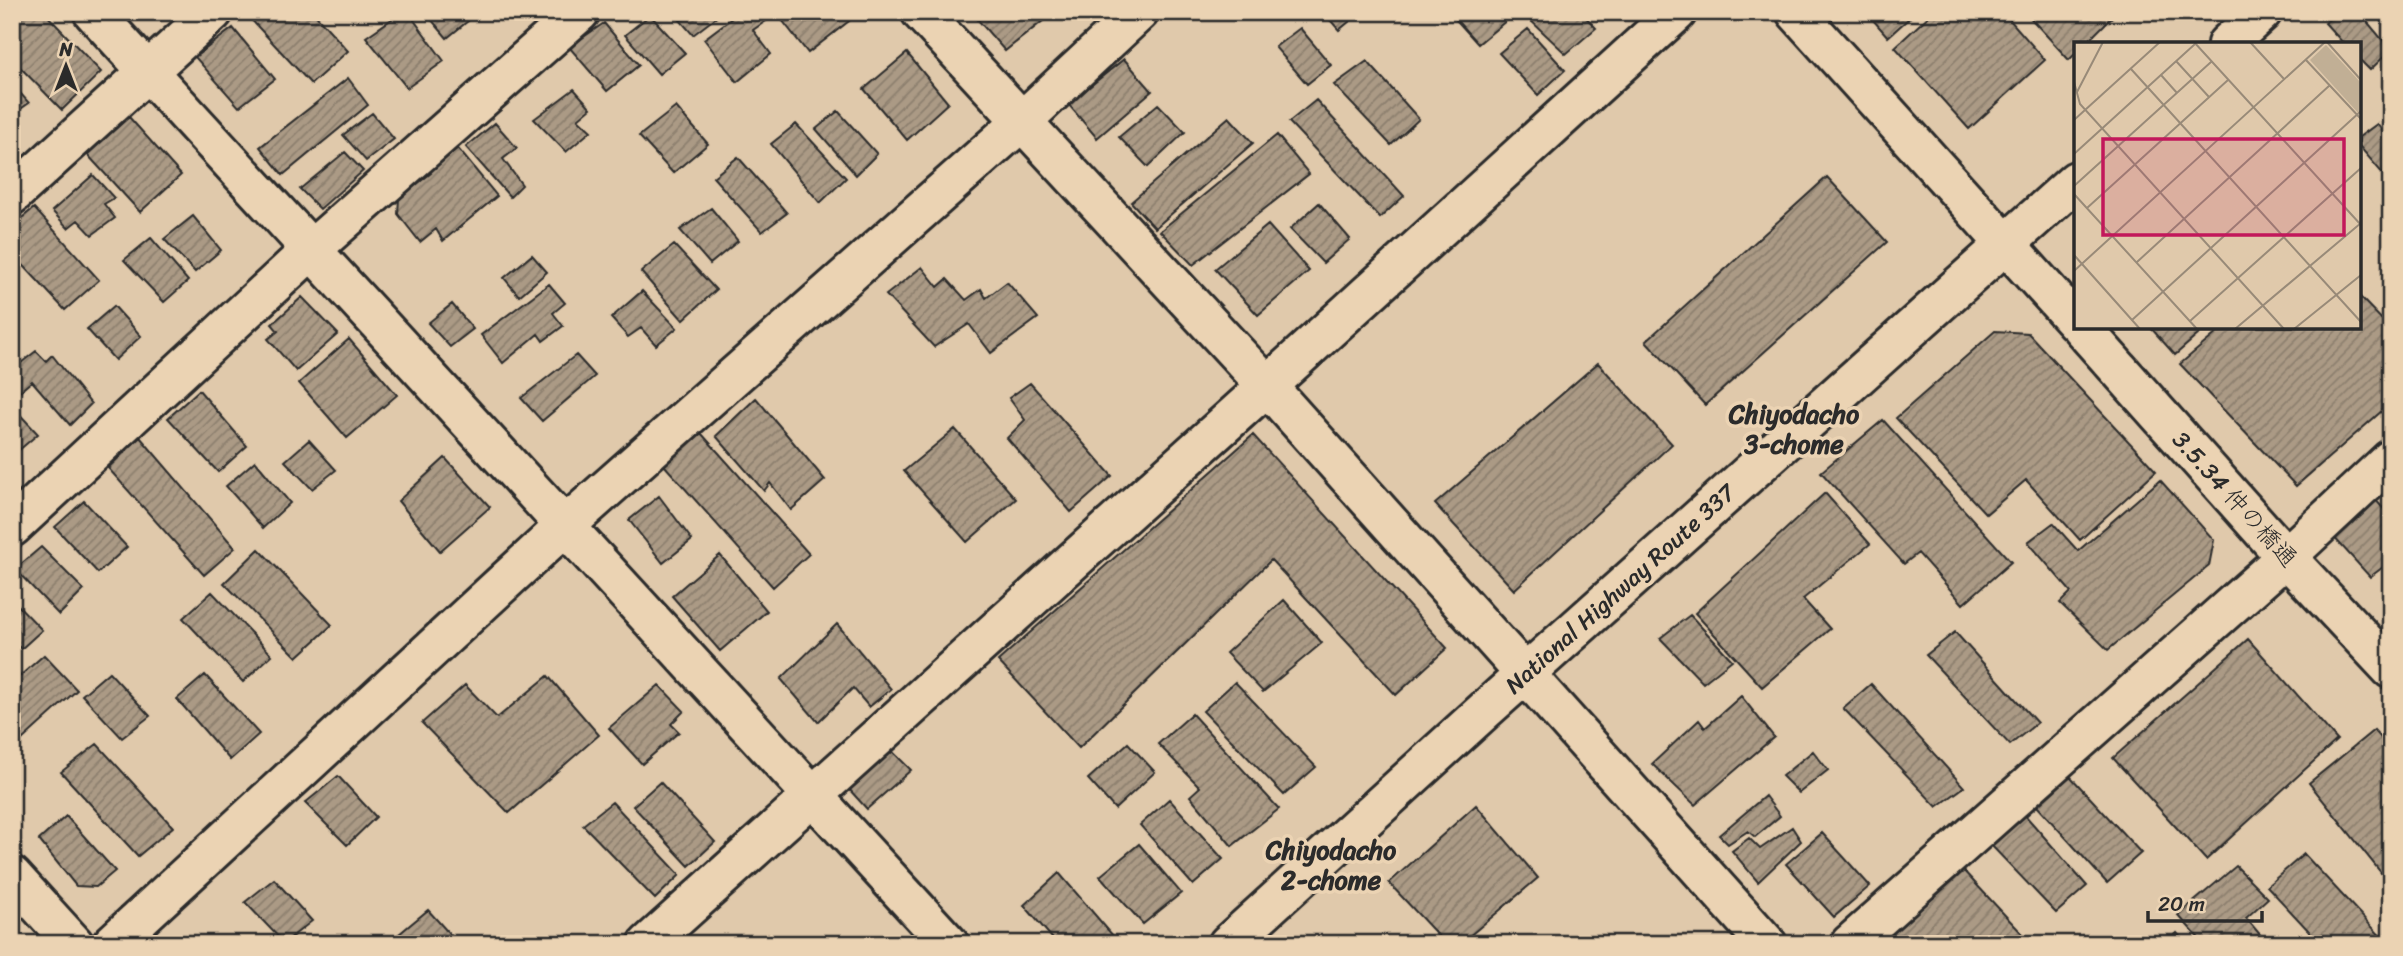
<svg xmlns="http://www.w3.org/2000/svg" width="2403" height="956" font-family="Sriracha,'Klee One',sans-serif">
<defs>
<pattern id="building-hatch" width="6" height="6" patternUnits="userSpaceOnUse" patternTransform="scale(1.75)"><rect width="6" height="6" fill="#ab9a85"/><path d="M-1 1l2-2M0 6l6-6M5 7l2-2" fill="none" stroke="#8b7e6d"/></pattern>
</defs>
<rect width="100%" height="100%" fill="#e0c9ab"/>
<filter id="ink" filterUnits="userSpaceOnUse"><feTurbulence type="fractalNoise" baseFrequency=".0143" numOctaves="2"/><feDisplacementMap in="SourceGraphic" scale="14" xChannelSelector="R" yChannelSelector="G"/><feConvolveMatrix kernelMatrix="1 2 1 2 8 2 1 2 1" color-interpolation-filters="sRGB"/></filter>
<g filter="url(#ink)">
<!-- building -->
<path fill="url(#building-hatch)" stroke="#2b2b2b" stroke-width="2" d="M23,12H44L101,72L62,110L12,59V21Z
M248,12H313L348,51L311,84L246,14Z
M402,12H408L444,61L407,88L366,37Z
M425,12H479L447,38Z
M673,12H723L693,35Z
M740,12H779L753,30L771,54L737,82L704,39Z
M792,12H841L849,21L808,53L782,20Z
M971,12H1037L1044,20L1005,51Z
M1323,12H1361L1339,30Z
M1449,12H1511L1513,15L1478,44Z
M1534,12H1581L1596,28L1566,54L1528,18Z
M1866,12H1916L1888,37Z
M1933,12H2003L2045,60L1969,129L1895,47Z
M2025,12H2117L2085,44H2076V53L2069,60Z
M2338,12H2359L2391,50L2370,70L2359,59V44H2344L2325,23Z
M650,15L685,53L659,74L625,35Z
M604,23L639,65L607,91L569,47Z
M233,28L275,79L239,107L195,57Z
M1300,28L1331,65L1307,84L1275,47Z
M1528,29L1565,70L1538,95L1499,53Z
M907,53L948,103L907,140L864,89Z
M1124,59L1152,91L1097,138L1068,104Z
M1367,61L1419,119L1391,145L1334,85Z
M348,78L368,105L283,175L260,147Z
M12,84L29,103L12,115Z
M574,89L591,108L578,119L591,131L566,152L534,119Z
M1316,100L1404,196L1380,218L1289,122Z
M1158,104L1185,132L1148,167L1119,137Z
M676,107L708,144L673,173L639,136Z
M838,111L877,154L856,175L816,129Z
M372,113L394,139L366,161L343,135Z
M129,117L181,175L140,212L86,153Z
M1229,117L1253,143L1155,228L1131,202Z
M495,123L517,148L503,159L522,185L510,197L466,147Z
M796,124L846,178L820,203L771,144Z
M2377,124L2391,142L2389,181L2359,146V137Z
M1277,135L1309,174L1193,265L1160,231Z
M455,145L497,196L443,241L436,229L420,242L398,214L399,198L431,173L427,168Z
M345,152L363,171L320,209L300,189Z
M738,157L787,213L762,232L713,177Z
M93,175L114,198L104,204L115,218L92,235L78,220L68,228L52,211Z
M1827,177L1887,242L1705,405L1646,341Z
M1319,203L1350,239L1323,263L1290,229Z
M34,208L99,280L65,310L12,253V226Z
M711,208L738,241L710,264L680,230Z
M193,216L221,250L195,272L164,239Z
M1268,225L1309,271L1258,315L1215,269Z
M151,238L188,281L164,302L124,260Z
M674,245L716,290L683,320L641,272Z
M532,255L547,272L519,296L504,278Z
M922,267L938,287L947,279L966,300L981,289L986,298L1007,282L1038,318L991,353L969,324L934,347L886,295Z
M549,284L565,303L553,313L563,326L543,341L538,334L503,363L481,335Z
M642,291L677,328L656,345L641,328L628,337L611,318Z
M2359,296L2391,329V403L2296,486L2180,364L2224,327H2359Z
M302,297L338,334L296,371L268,339L278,331L272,324Z
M452,304L473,329L450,347L428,323Z
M114,306L141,336L115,360L87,329Z
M2150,327H2207L2175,355Z
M1995,331L2028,333L2156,471L2080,540L2026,480L1986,514L1896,418Z
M349,339L397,395L347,438L299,383Z
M36,351L46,361L52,355L91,404L70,425L32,381L19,392L12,384V370Z
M576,355L595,376L542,421L521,398Z
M1598,363L1672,444L1514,590L1435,504Z
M1030,383L1112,476L1071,512L1007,438L1025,420L1009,398Z
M199,390L247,446L218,472L168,418Z
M756,398L825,480L791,510L770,483L764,491L716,436Z
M12,406L38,434L12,456Z
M1883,420L2011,562L1963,604L1918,553L1904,564L1821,472Z
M955,429L1016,499L967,542L904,471Z
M701,433L809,554L773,587L664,465Z
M1253,435L1447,648L1396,695L1271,560L1079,748L998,661Z
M140,437L235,548L204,575L108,468Z
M309,440L336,470L312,489L285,461Z
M445,458L490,507L440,551L398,501Z
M255,461L290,503L263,528L226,486Z
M2160,480L2214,540L2209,566L2108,650L2060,603L2071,592L2028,542L2053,523L2078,551Z
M1825,493L1870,544L1803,599L1830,629L1762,687L1695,613Z
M659,496L692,540L663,563L629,520Z
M2374,498L2391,517V561L2370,577L2331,534Z
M84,501L127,547L98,573L55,527Z
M41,547L84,590L59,615L15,569Z
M259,549L332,625L297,657L224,583Z
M720,555L767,611L720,651L672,596Z
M212,592L272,655L243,682L183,618Z
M12,599L42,630L21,649L12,640Z
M1284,600L1322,643L1263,692L1226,653Z
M1690,615L1732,660L1703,683L1660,638Z
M837,624L891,689L869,707L853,688L818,722L781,679Z
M1955,632L2037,723L2010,745L1926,655Z
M2248,639L2337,740L2206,860L2113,758Z
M44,655L77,690L12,749V683Z
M109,672L150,716L122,738L82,695Z
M205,675L259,734L230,760L177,699Z
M548,676L599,735L509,813L422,723L465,685L497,718Z
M1235,682L1316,767L1284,795L1203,711Z
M1871,684L1964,787L1937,807L1843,708Z
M659,685L684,711L671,724L679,732L642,764L609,728Z
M1741,696L1774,737L1695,805L1652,764L1699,720L1705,728Z
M1192,714L1279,809L1232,846L1190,796L1200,787L1158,744Z
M2374,730L2391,749V876L2386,879L2309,783Z
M1128,743L1155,772L1115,809L1088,779Z
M97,744L173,827L138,856L61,772Z
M892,751L911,770L867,809L848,788Z
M1813,751L1828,770L1799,793L1782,776Z
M338,776L376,817L347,845L305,803Z
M2070,776L2141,853L2107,883L2037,806Z
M660,782L715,842L689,866L633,806Z
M1765,796L1780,816L1755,837L1748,831L1728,844L1719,835Z
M1169,799L1223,859L1193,885L1140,825Z
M612,802L680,875L655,899L583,825Z
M1476,805L1538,878L1460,944H1446L1389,883Z
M2025,815L2087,886L2056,913L1990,844Z
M66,816L115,871L96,887L76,886L39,840Z
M1792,827L1801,841L1758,882L1732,851L1749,838L1760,849Z
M1822,833L1870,886L1834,917L1786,864Z
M1139,844L1181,893L1143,924L1100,876Z
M2304,854L2387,943L2321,944L2267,886Z
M2236,866L2268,898L2246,918L2268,944H2204L2178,915Z
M1961,868L2029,941L2026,944H1879Z
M1059,873L1120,944H1057L1024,905Z
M274,879L312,921L284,943L245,902Z
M428,910L455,940L451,944H387Z
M2177,933L2186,944H2165Z"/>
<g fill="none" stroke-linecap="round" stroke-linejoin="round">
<!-- minor casing -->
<g stroke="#2b2b2b" stroke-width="44">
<path id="minor" d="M93,12L949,944
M921,12L1267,386L1767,944
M1796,12L2076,322
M12,195L213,12
M2081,327L2286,557L2391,669
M12,527L312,249L580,12
M12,876L74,944
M112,944L566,525L1021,122L1139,12
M648,944L1267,386L1677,12
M1850,944L2286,557L2391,459"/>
</g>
<!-- trunk casing -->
<g stroke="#2b2b2b" stroke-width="44">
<path id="trunk" d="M2227,44L2262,12
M1228,944L1485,710L2076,181"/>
</g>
<!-- minor -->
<use href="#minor" stroke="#ebd3b3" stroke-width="38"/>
<!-- trunk -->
<use href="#trunk" stroke="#ebd3b3" stroke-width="38"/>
</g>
</g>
<g text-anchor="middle" stroke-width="7" stroke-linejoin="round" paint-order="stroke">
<!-- street labels -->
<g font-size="24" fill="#2b2b2b" stroke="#ebd3b3">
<text transform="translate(2235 499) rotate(48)" y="8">3.5.34 仲の橋通</text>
<text transform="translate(1620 589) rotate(-42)" y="8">National Highway Route 337</text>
</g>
<!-- neighbourhood labels -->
<g font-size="26" font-weight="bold" fill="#2b2b2b" stroke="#ebd3b3">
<text x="1794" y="423">Chiyodacho<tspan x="1794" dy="30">3-chome</tspan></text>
<text x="1331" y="859">Chiyodacho<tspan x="1331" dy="30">2-chome</tspan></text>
</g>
</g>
<!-- overview -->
<g transform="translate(2074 42)">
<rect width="287" height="287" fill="#e0c9ab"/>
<path d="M252,3L287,41V74L236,18Z" fill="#c1af95"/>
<path fill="none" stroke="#988a78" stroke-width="2" d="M120,0L287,183M176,0L210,37M253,0L287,38M232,18L287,77M102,19L135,55M57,27L287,280M87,33L103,51M0,40L6,62L210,287M3,50L29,0M0,78L86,0M0,112L121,2M0,144L137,20M0,152L123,287M13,166L154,38M0,213L66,287M63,220L256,43M0,229L251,0M58,278L287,69M116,279L287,126M161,287L287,181M220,287L287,233"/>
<path fill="#c2185b" fill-opacity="0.15" stroke="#c2185b" stroke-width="3.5" d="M29,97H270V193H29Z"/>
<rect width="287" height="287" fill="none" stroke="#2b2b2b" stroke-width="3.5"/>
</g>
<!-- margin -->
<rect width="2403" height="956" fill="none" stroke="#ebd3b3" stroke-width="42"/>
<rect x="21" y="21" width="2361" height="914" fill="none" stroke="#2b2b2b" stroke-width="2.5" filter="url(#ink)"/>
<!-- north arrow -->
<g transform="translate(66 66)" stroke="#ebd3b3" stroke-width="5" paint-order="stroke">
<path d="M0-5L12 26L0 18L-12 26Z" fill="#2b2b2b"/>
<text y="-10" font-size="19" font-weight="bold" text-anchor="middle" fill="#2b2b2b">N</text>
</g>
<!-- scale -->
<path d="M2148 911v10h114v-10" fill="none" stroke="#2b2b2b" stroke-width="3.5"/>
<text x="2158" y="911" font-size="21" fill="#2b2b2b" stroke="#ebd3b3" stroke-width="5" paint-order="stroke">20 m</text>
</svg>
